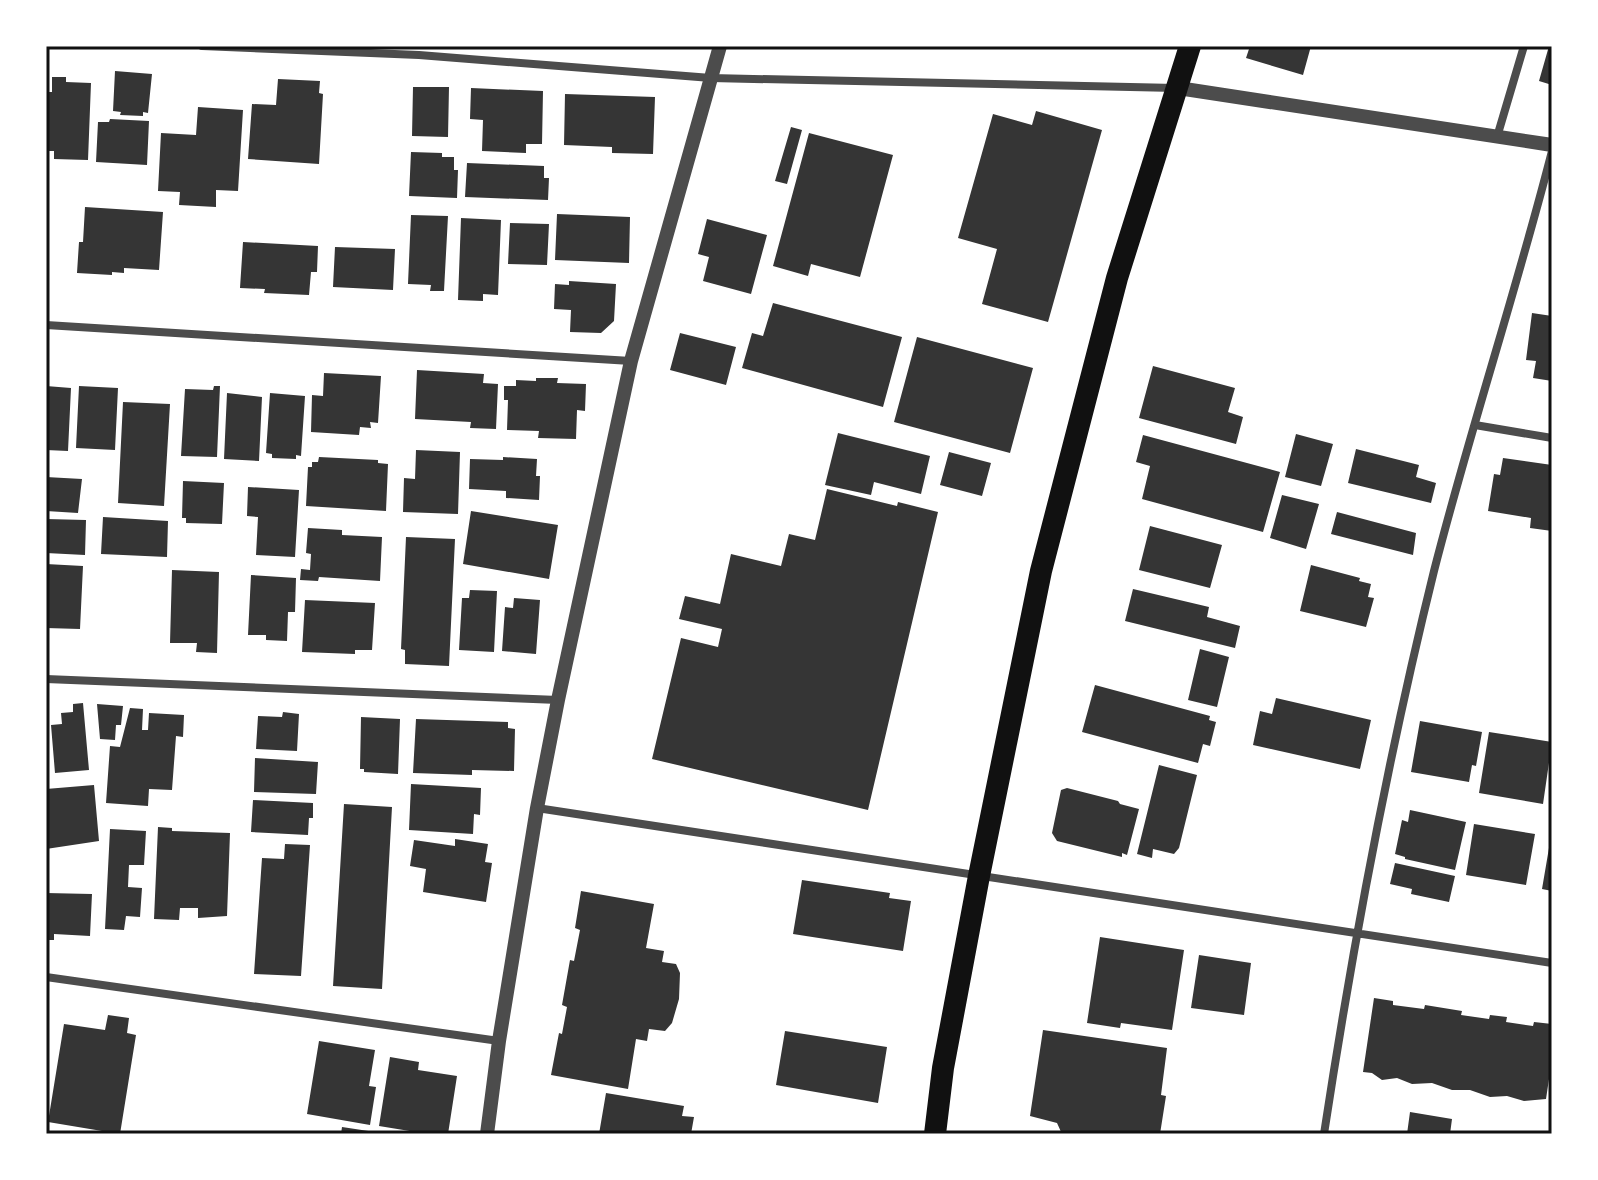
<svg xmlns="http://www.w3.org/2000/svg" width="1598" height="1180" font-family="'Roboto Condensed',sans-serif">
<rect width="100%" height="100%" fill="#fff"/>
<!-- building -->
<path fill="#353535" d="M1250,46H1311L1303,75L1246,58Z
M1549,46H1552V85L1539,81Z
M115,71L152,74L148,113L143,112V116L120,115L121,112L113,111Z
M52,77H66V82L91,83L88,160L54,159V151H46V92H52Z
M278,79L320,81L319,93L323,94L319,164L248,159L252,104L276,105Z
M413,87H449L448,137L412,136Z
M471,88L543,91L542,144H526V153L482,151L483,120L470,119Z
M565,94L655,97L653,154L612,153V147L564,145Z
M198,107L243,110L238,191L216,190V207L179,205L180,192L158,191L161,133L196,135Z
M1036,111L1102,130L1048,322L982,304L997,249L958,238L993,114L1032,125Z
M110,119L149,121L147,165L96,162L98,122H109Z
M791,127L802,130L787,184L775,181Z
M809,133L893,155L860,277L811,264L808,276L773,266Z
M411,152L442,153V157H454V170H458L457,198L409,196Z
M467,163L544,166V178H549L548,200L465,197Z
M85,207L163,212L159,270L124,268V273L112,272V275L77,273L79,242H83Z
M557,214L630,217L629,263L555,260Z
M411,215L448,216L444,291H430L431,285L408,284Z
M461,218L501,220L498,295L483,294V301L458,300Z
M707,219L767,235L751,294L703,281L709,257L698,254Z
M510,223L549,224L547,265L508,264Z
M243,242L318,246L317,272H311L309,295L264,293L265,289L240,288Z
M335,247L395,249L393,290L333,287Z
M569,281L616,284L614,321L601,333L570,332L571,310L554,309L555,284L569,285Z
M773,303L902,337L883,407L742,368L752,333L763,336Z
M1532,313L1552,316V381L1533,378L1536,361L1526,360Z
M680,333L736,347L726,385L670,370Z
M917,337L1033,368L1010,453L894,422Z
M1153,366L1235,388L1228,412L1243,417L1236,444L1139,418Z
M417,370L484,374L483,383L498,384L496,429L470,428L471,422L415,419Z
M324,373L381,376L378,423L370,422L371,428L360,427L359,435L311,432L312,395L323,396Z
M536,378H558L557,383L586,384L585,411L577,410L576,439L538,438L539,431L507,430L508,400H504V386H516V380L536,381Z
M46,386L71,388L68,451L46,450Z
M79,386L118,388L115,450L76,448Z
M214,386H220L217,457L181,456L185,389L213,390Z
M227,393L262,397L259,461L224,459Z
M270,393L305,396L301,456L296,455V459L272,458V454L266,453Z
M123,402L170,404L164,506L118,503Z
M838,433L930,456L921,494L874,482L871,495L825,485Z
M1296,434L1333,444L1321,486L1285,477Z
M1143,435L1280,472L1263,532L1142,499L1150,466L1136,462Z
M1356,449L1419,465L1416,477L1436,483L1431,503L1348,483Z
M416,450L460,452L458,514L403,512L404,478L415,479Z
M949,452L991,463L982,496L940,485Z
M319,457L378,460V463L388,464L386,511L306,506L308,467H312V462H318Z
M503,457L537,459L536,476H540L539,500L506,498V491L469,489L470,459L503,460Z
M1503,458L1552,465V531L1530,528L1531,518L1488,511L1494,474L1500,475Z
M46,477L82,479L78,513L46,511Z
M183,481L224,483L222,524L186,523V518H182Z
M248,487L299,490L295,557L256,555L258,517L247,516Z
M827,489L897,506L898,502L938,512L868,810L652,759L681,638L718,647L722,629L679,619L685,596L720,604L731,554L781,566L789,534L815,540Z
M1282,495L1319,504L1306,549L1270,538Z
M471,511L558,525L549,579L463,564Z
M1337,512L1416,533L1413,555L1331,534Z
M103,517L168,521L167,557L101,554Z
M46,519L86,520L85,555L46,553Z
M1150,526L1222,545L1210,588L1139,570Z
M308,528L342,530V535L382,537L380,581L319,577L318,581L300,580L301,569L310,570L311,554L306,553Z
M406,537L455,539L449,666L405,664V650L401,649Z
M46,564L83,566L80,629L46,628Z
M1311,565L1360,578L1359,581L1371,584L1368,597L1374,598L1366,627L1300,611Z
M172,570L219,572L217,653L196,652L197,643H170Z
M251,575L296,578L295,612H288L287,641L266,640V635H248Z
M1133,589L1209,607L1207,617L1240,626L1235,648L1125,621Z
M470,590L497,591L494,652L459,650L462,598H469Z
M514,598L540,600L536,654L502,651L505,607L513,608Z
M305,600L375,603L372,650H355V654L302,652Z
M1200,649L1229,657L1217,707L1188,700Z
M1095,685L1210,716L1209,720L1216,722L1210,746L1203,744L1198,763L1082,732Z
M1276,698L1371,720L1360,769L1253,745L1260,711L1272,714Z
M83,703L89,770L55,773L51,725L62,724L61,713L73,712V704Z
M97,704L123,706L121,725H116L115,740L100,739Z
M130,708L143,709L142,730H148L149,713L184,715L183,737L176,736L172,790L149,789L148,806L106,803L110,746L120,747Z
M283,712L299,714L297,751L256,749L258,716L282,717Z
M361,717L400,719L398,774L364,772V769H360Z
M416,719L508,722V728L515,729L514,771L472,770V775L413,773Z
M1420,721L1482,732L1476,766L1472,765L1469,782L1411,772Z
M1489,732L1552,742L1543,804L1479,793Z
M255,758L318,762L316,794L254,792Z
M1159,765L1197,775L1179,848L1174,854L1153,849L1152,858L1137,854Z
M411,784L481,788L480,815L474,814L473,834L409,830Z
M94,785L99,841L46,849V789Z
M1067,788L1118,801L1120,804L1139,809L1127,855L1122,853V857L1057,841L1052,833L1061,790Z
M253,800L313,803V818H309L308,835L251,832Z
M344,804L392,807L382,989L333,986Z
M1410,810L1466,822L1455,870L1405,859V857L1395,854L1402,820L1408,822Z
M1474,824L1535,834L1526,885L1466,875Z
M158,827L172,828V831L230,833L227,916L198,918V908H180L179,920L154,919Z
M110,829L146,831L144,865H129L128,887L142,888L140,917L126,916L124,930L105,929Z
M455,839L488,844L485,862L492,863L486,902L423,892L426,869L410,866L414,840L455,846Z
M1550,842H1552V891L1542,889Z
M285,844L310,845L301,976L254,974L262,858L284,859Z
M1395,863L1455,876L1449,902L1411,894L1412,889L1390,884Z
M802,880L890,893L889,898L911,901L903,951L793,934Z
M581,891L654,904L646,948L664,951L662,962L676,964L680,973L679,999L672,1023L665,1031L649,1029L647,1041L636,1039L628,1089L551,1075L559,1033L562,1034L567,1007L562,1005L570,960L574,961L580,930L575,928Z
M46,893L92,894L90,936L54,934V940H46Z
M1100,937L1184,950L1172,1030L1121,1023L1120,1028L1087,1023Z
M1199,955L1251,963L1244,1015L1191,1008Z
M1374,998L1393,1001V1005L1424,1009L1425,1005L1462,1011L1461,1015L1489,1019L1490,1015L1507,1017L1506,1022L1533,1026L1534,1022L1552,1024V1059L1546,1099L1524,1101L1507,1096L1490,1097L1470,1090H1452L1432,1083L1412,1084L1397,1078L1382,1080L1372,1073L1363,1072Z
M108,1015L129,1018L127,1033L136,1035L120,1134L48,1122L64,1024L105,1030Z
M1043,1030L1167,1048L1161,1095L1166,1096L1160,1134H1062L1057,1123L1030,1116Z
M785,1031L887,1047L878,1103L776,1085Z
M319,1041L375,1050L369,1086L376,1087L370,1125L307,1114Z
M390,1057L419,1062L418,1070L457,1076L448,1134H428L379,1126Z
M606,1093L684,1106L682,1116L694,1117L691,1134H599Z
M1410,1112L1452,1119L1450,1134H1407Z
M342,1127L375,1132V1134H341Z"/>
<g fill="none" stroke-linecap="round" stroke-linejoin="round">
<!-- minor -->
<path stroke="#4c4c4c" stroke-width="8" d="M202,46L419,55L711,78L1176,88
M1497,137L1524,46
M46,325L631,361
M1475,425L1552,438
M46,679L558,700
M537,808L1552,963
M46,977L499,1041
M1324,1134C1353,944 1388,757 1434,571C1470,430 1516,292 1552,151"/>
<!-- tertiary -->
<path stroke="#4c4c4c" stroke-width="14" d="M1178,88L1552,145
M487,1134L499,1041L537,808L558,700L631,361L720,46"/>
<!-- trunk -->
<path stroke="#111" stroke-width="22" d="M935,1134L943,1068L979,876L1041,571L1117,278L1190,46"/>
</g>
<!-- border -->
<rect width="1598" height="1180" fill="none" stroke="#ffffff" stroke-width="96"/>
<rect x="48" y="48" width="1502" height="1084" fill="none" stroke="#111" stroke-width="3"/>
</svg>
